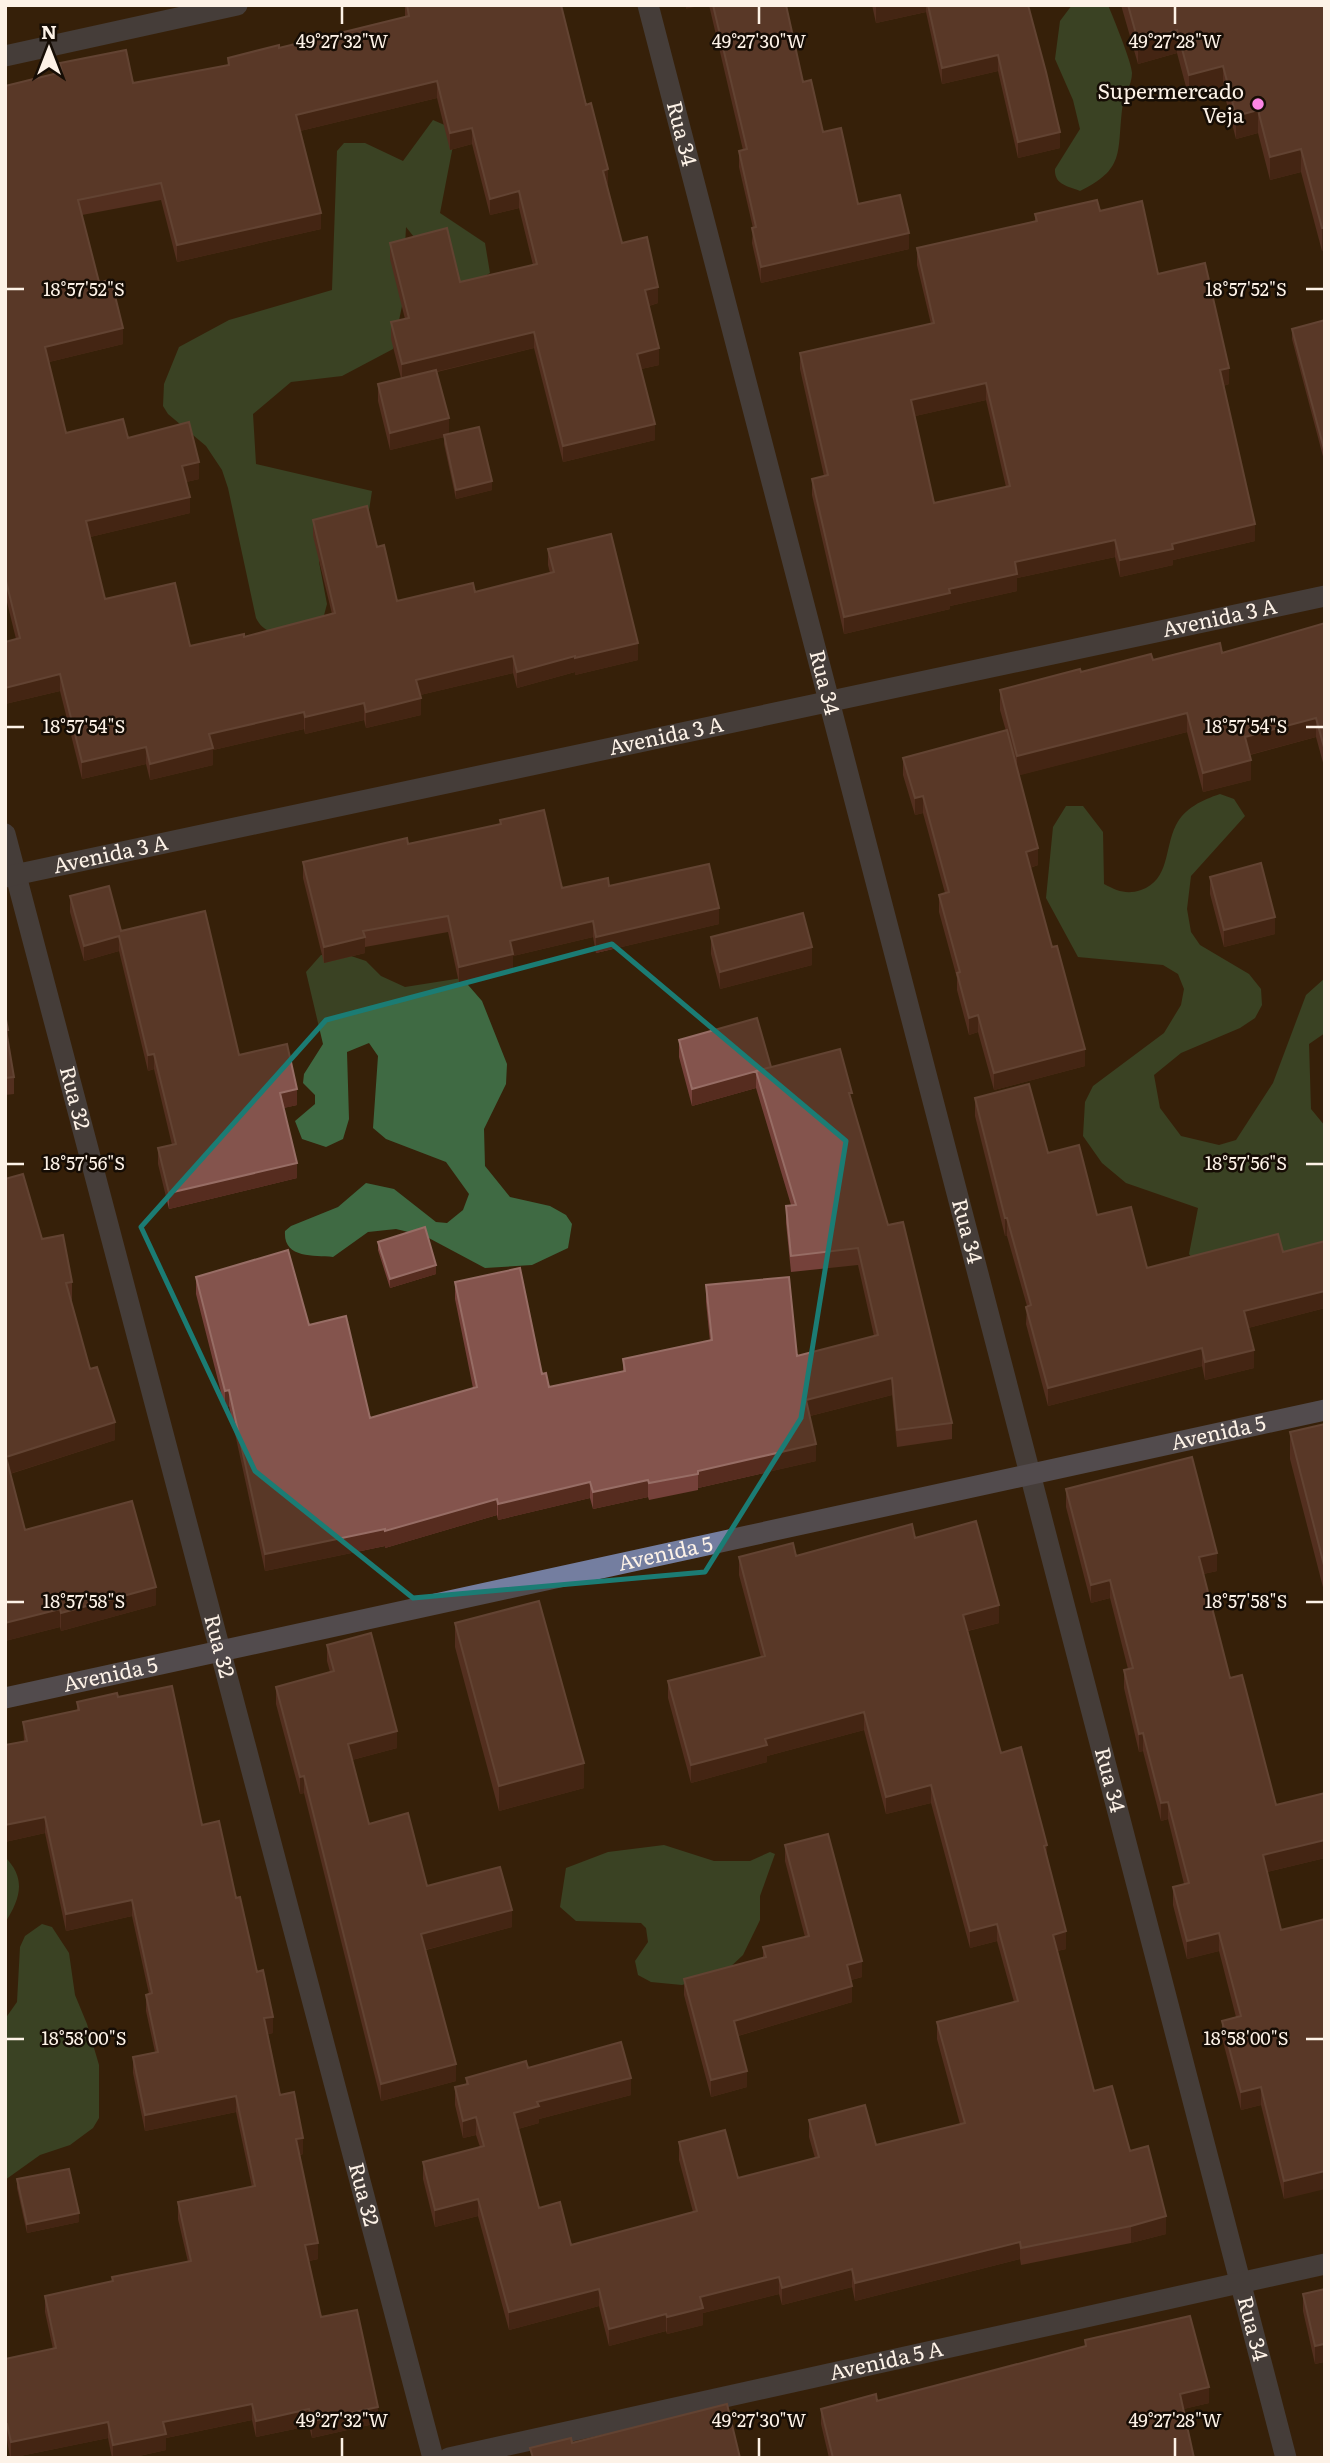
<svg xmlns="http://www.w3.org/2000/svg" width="1330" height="2463" font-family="Literata,serif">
<rect width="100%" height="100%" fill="#362109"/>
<!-- forest -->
<path fill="#3f6a43" d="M1072,5H1108C1113,17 1132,63 1132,73C1132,85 1123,98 1122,110C1117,153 1125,169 1080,191C1068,186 1054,185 1055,169L1080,129L1073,100L1055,59L1060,21Z
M433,120L456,130L440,213L485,243L490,273L458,292L406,227L402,306L393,349L342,376L291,382L253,414L256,464L372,491L367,523L322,541L319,562L327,604L319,634C297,634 267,641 256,618L228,488L222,470L206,446L168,414L163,406L164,384L179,347L229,320L332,290L337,151L344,143H365L403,161Z
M1220,794L1234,799L1245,816L1191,876L1187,909L1191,932L1200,945L1249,974L1261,989L1262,1005L1255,1018L1240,1028L1181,1053L1154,1075L1160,1108L1181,1136L1219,1145L1236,1140L1273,1083L1306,995L1325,978V1033L1309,1044L1311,1109L1325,1126V1259L1198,1268L1189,1254L1198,1208L1126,1183L1102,1163L1083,1136L1085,1102L1093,1086L1164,1033L1181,1005L1184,989L1178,974L1163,965L1078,957L1046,898L1053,827L1066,806H1083L1103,832L1104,884C1117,891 1127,895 1141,890C1170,880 1164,849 1176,825C1185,808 1202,800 1220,794Z
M321,955H348L366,961L381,976L405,987L462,978L482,1001L507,1064L506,1084L484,1129L485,1166L510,1197L550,1206L566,1215L572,1224L568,1248L532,1265L485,1268L425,1236L396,1229L368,1232L333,1257C313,1255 283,1259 285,1231L291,1226L338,1207L366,1183L394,1189L436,1222L447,1223L463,1210L469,1194L446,1162L386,1139L373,1128L378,1056L369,1043L347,1052L349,1119L343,1139L326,1147L302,1139L295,1121L315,1104V1095L303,1083L304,1074L323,1044L306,972Z
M664,1845L714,1861H750L770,1852L775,1854L760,1896V1920L743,1955L726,1971L682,1985L651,1982L638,1975L635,1961L648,1942L646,1928L641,1923L576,1921L560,1907L566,1868L608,1852Z
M5,1857C27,1879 20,1899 5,1923Z
M42,1924L52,1927L69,1953L75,1995L87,2024L99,2065V2118L93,2128L70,2145L40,2155L5,2180V2019L17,2002L20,1947L25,1936Z"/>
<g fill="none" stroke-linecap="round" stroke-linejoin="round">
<!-- street -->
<g stroke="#585f74" stroke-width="21">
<path id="s1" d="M648,5L1286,2458"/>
<path d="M5,56L237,5"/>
<path id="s2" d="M5,834L433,2458"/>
<path id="s3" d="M5,877L1325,596"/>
<path id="s4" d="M449,2458L1325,2264"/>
</g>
<!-- secondary -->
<path stroke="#747ea0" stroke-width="21" id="s5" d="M5,1698L1325,1410"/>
</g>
<!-- wall -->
<path fill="#75413a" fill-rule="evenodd" d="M405,5H561L622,243L658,303L649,306L659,365L641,369L655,440L563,462L534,348L437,372L449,434L492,490L456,499L444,444V437L390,450L378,401V384L401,378L391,339V322L405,319L390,259V243L460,282L533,265L519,208L490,215L472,144L450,150L437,98L300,131L321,229L177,262L161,200L82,215L99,282L123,344L49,362L66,433L128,438L199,479L186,482L190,513L90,537L105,599L190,646L244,637L332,614L313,536V520L377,547L397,601L475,592L550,573L548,565V549L638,660L575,675V672L517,688L513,673L420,695L421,715L366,728L364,720L305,734L304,729L213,750V765L150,780L146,764L82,779L60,691L5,704V642L16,639L5,594V86L60,72V63L133,83L228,65V58L279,48L405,17Z
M709,5H786L803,82L823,132L858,204L909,249L761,283L752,243L753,228L739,167V151L743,150Z
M872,5H1028L1060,148L1018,158L998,71L942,84L926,12L876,23Z
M1121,5H1325V251H1322L1301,172L1270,180L1258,133L1236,139L1223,89L1189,98L1177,53L1138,64Z
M1100,211L1158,274L1229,384L1223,386L1255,541L1173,560V565L1120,577L1115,557L1017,578V591L950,606V609L844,634L812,495V479L824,476L800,369V353L931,324L917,265V248L1035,221V214ZM986,400L1006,487L934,503L915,416Z
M1325,320V464L1292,339V329Z
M1325,623V770L1316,737L1250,755L1251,780L1203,792L1187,732L1019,775L1038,865L1030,868L1085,1066L994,1090L978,1032L969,1035L957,990V978L939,912V895L945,893L923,813L915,815L903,775V758L1006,731L1000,710V690L1081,672L1153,660L1222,653Z
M500,820L562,888L609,886L719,924L596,953L593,937L513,956V970L459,983L448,932L365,947V953L324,963L303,878V862L408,844L500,824Z
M1210,877L1275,934L1224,947L1210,894Z
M70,896L121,931L239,1055L297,1105L283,1108L297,1178L169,1209L158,1164V1148L172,1145L154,1069L148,1071L119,951L84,961L70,912Z
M711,937L812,965L720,989L711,954Z
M5,1014L8,1030V1043L14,1077V1094L5,1095Z
M679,1040L771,1067L852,1103L888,1225L952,1423V1439L897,1447L892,1395L810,1416L816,1461L698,1488V1490L649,1500L648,1497L593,1509L590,1498L498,1520L497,1515L385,1548V1546L265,1571L229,1406L225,1408L196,1294V1277L309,1325L370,1418L473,1388L455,1299V1282L542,1374L549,1387L623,1371V1359L710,1341L706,1302V1285L797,1356L874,1336L858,1265L791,1272L786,1223V1206L791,1205L756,1088L692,1106L679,1057Z
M975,1098L1048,1153L1097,1215L1147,1268L1283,1252L1325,1241V1308L1248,1328L1254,1368L1205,1380L1202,1366L1048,1406L1026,1324L1027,1306L1007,1236H1005L975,1116Z
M5,1179L42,1239L72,1282V1300H71L90,1369L115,1440L10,1474L25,1530L156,1605L61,1631L60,1627L5,1641Z
M378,1242L436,1274L390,1288L378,1250Z
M1325,1424V1595L1290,1459V1432Z
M1066,1489L1217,1571L1203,1574L1230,1678L1276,1805L1325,1793V1858L1267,1872L1281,1930L1325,1919L1284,2199L1261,2105L1241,2110L1222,2038V2021L1236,2017L1219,1951L1187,1959L1173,1905V1887L1184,1884L1168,1819L1161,1821L1143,1751L1139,1752L1124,1688V1670L1128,1669L1110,1598L1091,1603L1066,1507Z
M915,1538L999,1623L968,1631L1001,1753L1047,1859L1066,1949L1057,1951L1094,2091L1130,2151L1166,2234L1131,2243L1021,2265L1020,2259L855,2301L852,2287L782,2305L779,2294L703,2313V2325L667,2334L666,2331L609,2346L599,2306L509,2330L478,2216L435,2227L423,2179V2162L480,2147L476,2135L463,2138L455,2105V2087L466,2084V2078L528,2068L631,2095L539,2119V2123L518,2129L539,2208L571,2245L693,2212L679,2160V2142L738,2178L815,2158L809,2137V2120L876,2145L960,2124L937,2039V2022L1014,2002L997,1941L970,1948L931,1803L886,1814L864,1730L767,1756V1762L691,1783L668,1698V1681L761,1657L739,1575V1557L796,1556Z
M455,1623L584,1788L499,1811L455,1647Z
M327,1645L397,1748L352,1760L369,1824L427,1886L512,1927L426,1950L456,2081L381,2101L304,1793L300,1794L276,1704V1687L330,1672L327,1661Z
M118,1697L202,1825L236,1898L273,2033L268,2034L280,2095L303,2154L300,2155L318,2259L309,2261L321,2317L378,2423L312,2438L309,2426L256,2437L252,2420L166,2438V2450L130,2458H112L108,2438L10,2458L7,2440H5V2359L53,2349L45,2312V2296L112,2282V2277L188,2262L178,2219V2202L252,2187L236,2112L145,2131L133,2073V2057L155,2052L146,2011V1995L149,1994L132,1916L66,1931L45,1833L5,1842V1745L24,1741L23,1722L77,1711V1702Z
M785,1845L862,1977L851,1980L852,2002L738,2036L747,2087L711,2097L684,1995V1979L763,1958V1947L805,1937L785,1861Z
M17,2179L79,2222L27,2233L17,2188Z
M1325,2289V2363L1324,2362L1315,2364L1303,2311V2294Z
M1085,2340L1209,2403L1183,2409L1194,2458H829L821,2424V2409L877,2401L1085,2346Z"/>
<!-- shaded-wall -->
<path fill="#562c1f" d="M686,5H703L686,9Z
M884,5H926V12L876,23V7Z
M1177,30V53L1138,64V41Z
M998,55V71L942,84V68Z
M1223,66V89L1189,98V75Z
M437,81V98L296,132V115Z
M1258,110V133L1236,139V116Z
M472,128V144L450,150V133Z
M1060,132V148L1018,158V142Z
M1301,149V172L1270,180V157Z
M608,169V186L603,171Z
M519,191V208L490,215V199Z
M321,213V229L177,262V245Z
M1322,228H1325V251H1322Z
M909,233V249L761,283V267Z
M658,287V303L645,307V290Z
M123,328V344L45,363V347Z
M534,332V348L402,380V364Z
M659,348V365L637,370V354Z
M1229,368V384L1220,387V370Z
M986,383V400L911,417V400Z
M449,418V436L390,450V433Z
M655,424V440L563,462V446Z
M199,462V479L182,483V466Z
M492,481V490L456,499V490Z
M190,497V513L86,538V521Z
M1255,524V541L1173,560V565L1120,577V560L1172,544Z
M1115,540V557L1017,578V591L950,606V609L844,634V617L949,589L1015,562Z
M638,643V660L575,675V658Z
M513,656V673L416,696V680Z
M575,656V672L517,688V672Z
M60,674V691L5,704V688Z
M421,698V715L366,728V712Z
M364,703V720L305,734V717Z
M304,712V729L213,750V765L150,780V764L209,734Z
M1187,713V732L1017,776V756Z
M1316,718V737L1245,756V737Z
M146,747V764L82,779V762Z
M1251,760V780L1203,792V773Z
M923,796V813L915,815V798Z
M1038,848V865L1026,869V852Z
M719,908V924L596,953V937Z
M1275,917V934L1224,947V930Z
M593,921V937L513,956V970L459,983V967L510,941Z
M119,936V951L84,961V946Z
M365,937V953L324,963V947Z
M812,947V965L720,989V972Z
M978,1015V1032L969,1035V1018Z
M1085,1049V1066L994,1090V1073Z
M154,1054V1069L148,1071V1055Z
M756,1071V1088L692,1106V1089Z
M297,1089V1105L280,1109V1093Z
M297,1163V1178L169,1209V1193Z
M1005,1218H1007V1236H1005Z
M436,1265V1274L390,1288V1279Z
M1325,1291V1308L1244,1329V1311Z
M1202,1348V1366L1048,1406V1388Z
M1254,1350V1368L1205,1380V1362Z
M892,1378V1395L806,1417V1400Z
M229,1390V1406L225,1408V1391Z
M115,1422V1440L6,1475V1457Z
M816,1444V1461L698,1488V1471Z
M648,1480V1497L593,1509V1492Z
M590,1482V1498L498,1520V1504Z
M497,1499V1515L385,1548V1531Z
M385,1529V1546L265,1571V1554Z
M1217,1553V1571L1199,1575V1557Z
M1110,1580V1598L1091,1603V1585Z
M156,1587V1605L61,1631V1613Z
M999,1605V1623L963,1632V1615Z
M60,1609V1627L5,1641V1623Z
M864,1712V1730L767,1756V1762L691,1783V1765L765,1739Z
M397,1731V1748L348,1761V1744Z
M1143,1733V1751L1139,1752V1734Z
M584,1763V1788L499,1811V1786Z
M304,1776V1793L300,1794V1777Z
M931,1785V1803L886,1814V1797Z
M1168,1802V1819L1161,1821V1803Z
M45,1817V1833L5,1842V1825Z
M1325,1840V1858L1263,1873V1855Z
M1047,1845V1862L1044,1846Z
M132,1900V1916L66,1931V1914Z
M512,1910V1927L421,1951V1934Z
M997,1924V1941L970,1948V1931Z
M1066,1931V1949L1053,1952V1935Z
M1219,1933V1951L1187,1959V1941Z
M862,1961V1977L847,1981V1965Z
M852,1986V2002L734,2037V2021Z
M273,2017V2033L264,2035V2018Z
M456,2064V2081L381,2101V2084Z
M747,2071V2087L711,2097V2080Z
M631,2078V2095L539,2119V2123L514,2130V2113L537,2102Z
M1261,2087V2105L1241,2110V2092Z
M236,2096V2112L145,2131V2115Z
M476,2117V2135L463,2138V2121Z
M303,2138V2154L296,2156V2139Z
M1325,2171V2189L1284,2199V2181Z
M478,2199V2216L435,2227V2210Z
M79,2213V2222L27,2233V2224Z
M1166,2216V2234L1131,2243V2226Z
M1020,2242V2259L855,2301V2283Z
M318,2243V2259L305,2262V2245Z
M852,2269V2287L782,2305V2288Z
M779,2277V2294L703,2313V2325L667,2334V2317L700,2297Z
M599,2289V2306L509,2330V2312Z
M666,2314V2331L609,2346V2329Z
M1324,2344V2362L1315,2364V2346Z
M1209,2387V2403L1180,2410V2394Z
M252,2404V2420L166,2438V2450L130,2458H113V2445L163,2422Z
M378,2407V2423L312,2438V2421Z
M309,2409V2426L256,2437V2421Z
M108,2422V2438L11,2458V2442Z
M5,2424H7V2440H5Z"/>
<!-- building -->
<path fill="#84544d" stroke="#976d65" stroke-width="2" fill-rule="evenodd" d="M407,5H561L586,105L591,103L608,169L603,171L622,243L647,237L658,287L645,290L659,348L637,354L655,424L563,446L534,332L402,364L391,322L409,318L390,243L447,228L460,282L537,264L519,191L490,199L472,128L450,133L437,81L296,115L321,213L177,245L161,183L78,200L99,282L111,280L123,328L45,347L66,433L123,419L128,438L189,422L199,462L182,466L190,497L86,521L105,599L175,583L190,646L244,634V637L335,613L313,520L367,506L377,547L384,545L397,601L473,583L475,592L554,572L548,549L611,534L638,643L575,658V656L517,672L513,656L416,680L421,698L366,712L364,703L305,717L304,712L209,734L213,748L150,764L146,747L82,762L60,674L5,688V642L20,638L5,577V86L62,72L60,63L126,50L133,83L229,65L228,58L279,45V48L409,16Z
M713,5H786L803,82L811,80L823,132L841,128L858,204L900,195L909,233L761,267L752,228L756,227L739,151L747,149Z
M928,5H1028L1046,72L1060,132L1018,142L998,55L942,68Z
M1128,5H1325V228H1322L1301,149L1270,157L1258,110L1236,116L1223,66L1189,75L1177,30L1138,41Z
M1097,200L1100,211L1142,201L1158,274L1205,263L1229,368L1220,370L1255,524L1172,544L1173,549L1120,560L1115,540L1015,562L1017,574L949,589L950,593L844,617L812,479L828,475L800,353L934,323L917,248L1037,221L1035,214ZM986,383L1010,486L934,503L911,400Z
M1325,320V453L1292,329Z
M436,370L449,418L390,433L378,384Z
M479,427L492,481L456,490L444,435Z
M1325,623V751L1316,718L1245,737L1251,760L1203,773L1187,713L1017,756L1000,690L1080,669L1081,672L1151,654L1153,660L1220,643L1222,653Z
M1007,730L1038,848L1026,852L1052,947L1057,946L1085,1049L994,1073L978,1015L969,1018L957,973L960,972L939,895L949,892L923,796L915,798L903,758Z
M544,810L562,888L608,878L609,886L709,864L719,908L596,937L593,921L510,941L513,954L459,967L448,916L363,931L365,937L324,947L303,862L407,838L408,844L501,824L500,820Z
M1261,863L1275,917L1224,930L1210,877Z
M109,886L121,931L205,911L239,1055L287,1044L297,1089L280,1093L297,1163L169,1193L158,1148L176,1144L154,1054L148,1055L119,936L84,946L70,896Z
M803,913L812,947L720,972L711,937Z
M5,1014L8,1030H6L14,1077L5,1078Z
M757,1018L771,1067L692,1089L679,1040Z
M840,1049L852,1093H849L888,1225L903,1222L952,1423L897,1430L892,1378L806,1400L816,1444L698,1471V1474L649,1483L648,1480L593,1492L590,1482L498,1504L497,1499L385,1531V1529L265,1554L229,1390L225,1391L196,1277L288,1250L309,1325L346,1316L370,1418L477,1387L455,1282L520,1268L542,1374L546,1373L549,1387L625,1371L623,1359L712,1340L706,1285L789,1277L797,1356L878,1335L858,1248L791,1256L786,1206L796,1205L756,1071Z
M1029,1084L1048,1153L1079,1145L1097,1215L1131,1207L1147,1268L1278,1234L1283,1252L1325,1241V1291L1244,1311L1254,1350L1205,1362L1202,1348L1048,1388L1026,1307L1031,1305L1007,1218H1005L975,1098Z
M23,1174L42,1239L63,1235L72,1282L66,1283L90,1369L97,1367L115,1422L6,1457L25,1530L132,1501L156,1587L61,1613L60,1609L5,1623V1179Z
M425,1227L436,1265L390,1279L378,1242Z
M1325,1424V1569L1290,1432Z
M1192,1457L1217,1553L1199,1557L1230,1678L1242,1675L1276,1805L1325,1793V1840L1263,1855L1281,1930L1325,1919V2171L1284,2181L1261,2087L1241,2092L1222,2021L1241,2016L1219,1933L1187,1941L1173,1887L1189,1883L1168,1802L1161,1803L1143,1733L1139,1734L1124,1670L1133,1668L1110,1580L1091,1585L1066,1489Z
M976,1521L999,1605L963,1615L1001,1753L1021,1747L1047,1845L1044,1846L1066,1931L1053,1935L1094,2091L1112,2086L1130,2151L1148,2146L1166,2216L1131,2226L1021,2248L1020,2242L855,2283L852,2269L782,2288L779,2277L700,2297L703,2308L667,2317L666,2314L609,2329L599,2289L509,2312L478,2199L435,2210L423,2162L484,2146L476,2117L463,2121L455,2087L468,2084L466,2078L526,2061L528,2068L621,2042L631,2078L537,2102L539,2106L514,2113L539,2208L560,2202L571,2245L697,2211L679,2142L725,2130L738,2178L819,2157L809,2120L865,2105L876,2145L965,2123L937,2022L1018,2001L997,1924L970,1931L931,1785L886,1797L864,1712L765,1739L767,1745L691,1765L668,1681L765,1656L739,1557L793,1543L796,1556L912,1524L915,1538Z
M539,1601L584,1763L499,1786L455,1623Z
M371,1633L397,1731L348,1744L369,1824L408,1813L427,1886L500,1867L512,1910L421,1934L456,2064L381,2084L304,1776L300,1777L276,1687L334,1671L327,1645Z
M172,1686L202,1825L219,1821L236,1898L240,1897L257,1972L263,1970L273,2017L264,2018L280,2095L294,2092L303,2138L296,2139L318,2243L305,2245L321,2317L357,2310L378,2407L312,2421L309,2409L256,2421L252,2404L163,2422L166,2434L113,2445L108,2422L11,2442L7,2424H5V2359L56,2348L45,2296L113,2281L112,2277L191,2261L178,2202L255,2186L236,2096L145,2115L133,2057L158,2052L146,1995L152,1993L132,1900L66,1914L45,1817L5,1825V1745L27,1741L23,1722L79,1710L77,1702L117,1693L118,1697Z
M828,1834L862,1961L847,1965L852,1986L734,2021L747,2071L711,2080L684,1979L766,1957L763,1947L809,1936L785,1845Z
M69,2169L79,2213L27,2224L17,2179Z
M1325,2289V2346L1324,2344L1315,2346L1303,2294Z
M1190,2316L1209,2387L1180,2394L1194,2458H833L821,2409L876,2394L877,2401L1086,2346L1085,2340Z
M727,2404L740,2458H533L530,2448L571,2438L572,2443Z"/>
<!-- marked area -->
<path d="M0 0H1330V2463H0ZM612,944L846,1141L801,1418L705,1572L413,1598L255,1471L141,1227L326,1020Z" fill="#362109" fill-opacity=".55" fill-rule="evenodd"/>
<path fill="none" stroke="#1b7c74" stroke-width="5" stroke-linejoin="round" d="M612,944L846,1141L801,1418L705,1572L413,1598L255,1471L141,1227L326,1020Z"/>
<!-- ticks -->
<path fill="none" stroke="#fdf2e7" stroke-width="2.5" d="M342,7V24M759,7V24M1175,7V24M7,289H24M1306,289H1323M7,727H24M1306,727H1323M7,1164H24M1306,1164H1323M7,1602H24M1306,1602H1323M7,2039H24M1306,2039H1323M342,2438V2456M759,2438V2456M1175,2438V2456"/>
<!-- markers -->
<circle fill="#fc86e4" stroke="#160d05" stroke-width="2.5" cx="1258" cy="104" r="7"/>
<g text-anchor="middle" stroke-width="5" stroke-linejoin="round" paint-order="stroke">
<!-- poi labels -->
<g font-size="21" fill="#fdf2e7" stroke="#160d05" text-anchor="end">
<text x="1244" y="99">Supermercado<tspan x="1244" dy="24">Veja</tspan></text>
</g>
<!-- street labels -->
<g font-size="21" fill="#fdf2e7" stroke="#160d05">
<text dy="7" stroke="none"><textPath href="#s1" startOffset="133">Rua 34</textPath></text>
<text dy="7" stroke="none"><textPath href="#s3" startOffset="1242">Avenida 3 A</textPath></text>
<text dy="7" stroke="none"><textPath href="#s1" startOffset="700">Rua 34</textPath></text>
<text dy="7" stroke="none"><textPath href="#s3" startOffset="676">Avenida 3 A</textPath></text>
<text dy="7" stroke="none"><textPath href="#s3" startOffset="108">Avenida 3 A</textPath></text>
<text dy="7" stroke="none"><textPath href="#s2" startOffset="273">Rua 32</textPath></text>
<text dy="7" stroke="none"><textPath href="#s1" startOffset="1267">Rua 34</textPath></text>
<text dy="7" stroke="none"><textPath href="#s5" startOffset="1242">Avenida 5</textPath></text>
<text dy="7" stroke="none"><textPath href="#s5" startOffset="676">Avenida 5</textPath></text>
<text dy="7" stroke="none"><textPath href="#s2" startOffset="840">Rua 32</textPath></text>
<text dy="7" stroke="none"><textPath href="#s5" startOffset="108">Avenida 5</textPath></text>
<text dy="7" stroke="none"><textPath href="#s1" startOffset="1834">Rua 34</textPath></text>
<text dy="7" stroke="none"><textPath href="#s2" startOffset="1407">Rua 32</textPath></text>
<text dy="7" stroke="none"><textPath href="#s1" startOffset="2401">Rua 34</textPath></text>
<text dy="7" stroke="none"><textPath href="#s4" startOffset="448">Avenida 5 A</textPath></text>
</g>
</g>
<g font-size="18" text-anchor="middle" fill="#fdf2e7" stroke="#160d05" stroke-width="5" stroke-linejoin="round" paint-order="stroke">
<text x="342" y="48">49°27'32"W</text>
<text x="759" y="48">49°27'30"W</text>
<text x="1175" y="48">49°27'28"W</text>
<text x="84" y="296">18°57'52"S</text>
<text x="1246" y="296">18°57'52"S</text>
<text x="84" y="733">18°57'54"S</text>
<text x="1246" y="733">18°57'54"S</text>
<text x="84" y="1170">18°57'56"S</text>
<text x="1246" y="1170">18°57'56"S</text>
<text x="84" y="1608">18°57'58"S</text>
<text x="1246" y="1608">18°57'58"S</text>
<text x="84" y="2045">18°58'00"S</text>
<text x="1246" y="2045">18°58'00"S</text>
<text x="342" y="2427">49°27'32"W</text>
<text x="759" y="2427">49°27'30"W</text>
<text x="1175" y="2427">49°27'28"W</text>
</g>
<!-- border -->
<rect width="1330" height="2463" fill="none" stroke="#fdf2e7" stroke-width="14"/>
<!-- north arrow -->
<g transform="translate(49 49)" stroke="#160d05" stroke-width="5" paint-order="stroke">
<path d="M0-5L12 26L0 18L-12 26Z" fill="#fdf2e7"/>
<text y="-10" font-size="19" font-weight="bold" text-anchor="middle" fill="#fdf2e7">N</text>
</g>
</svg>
